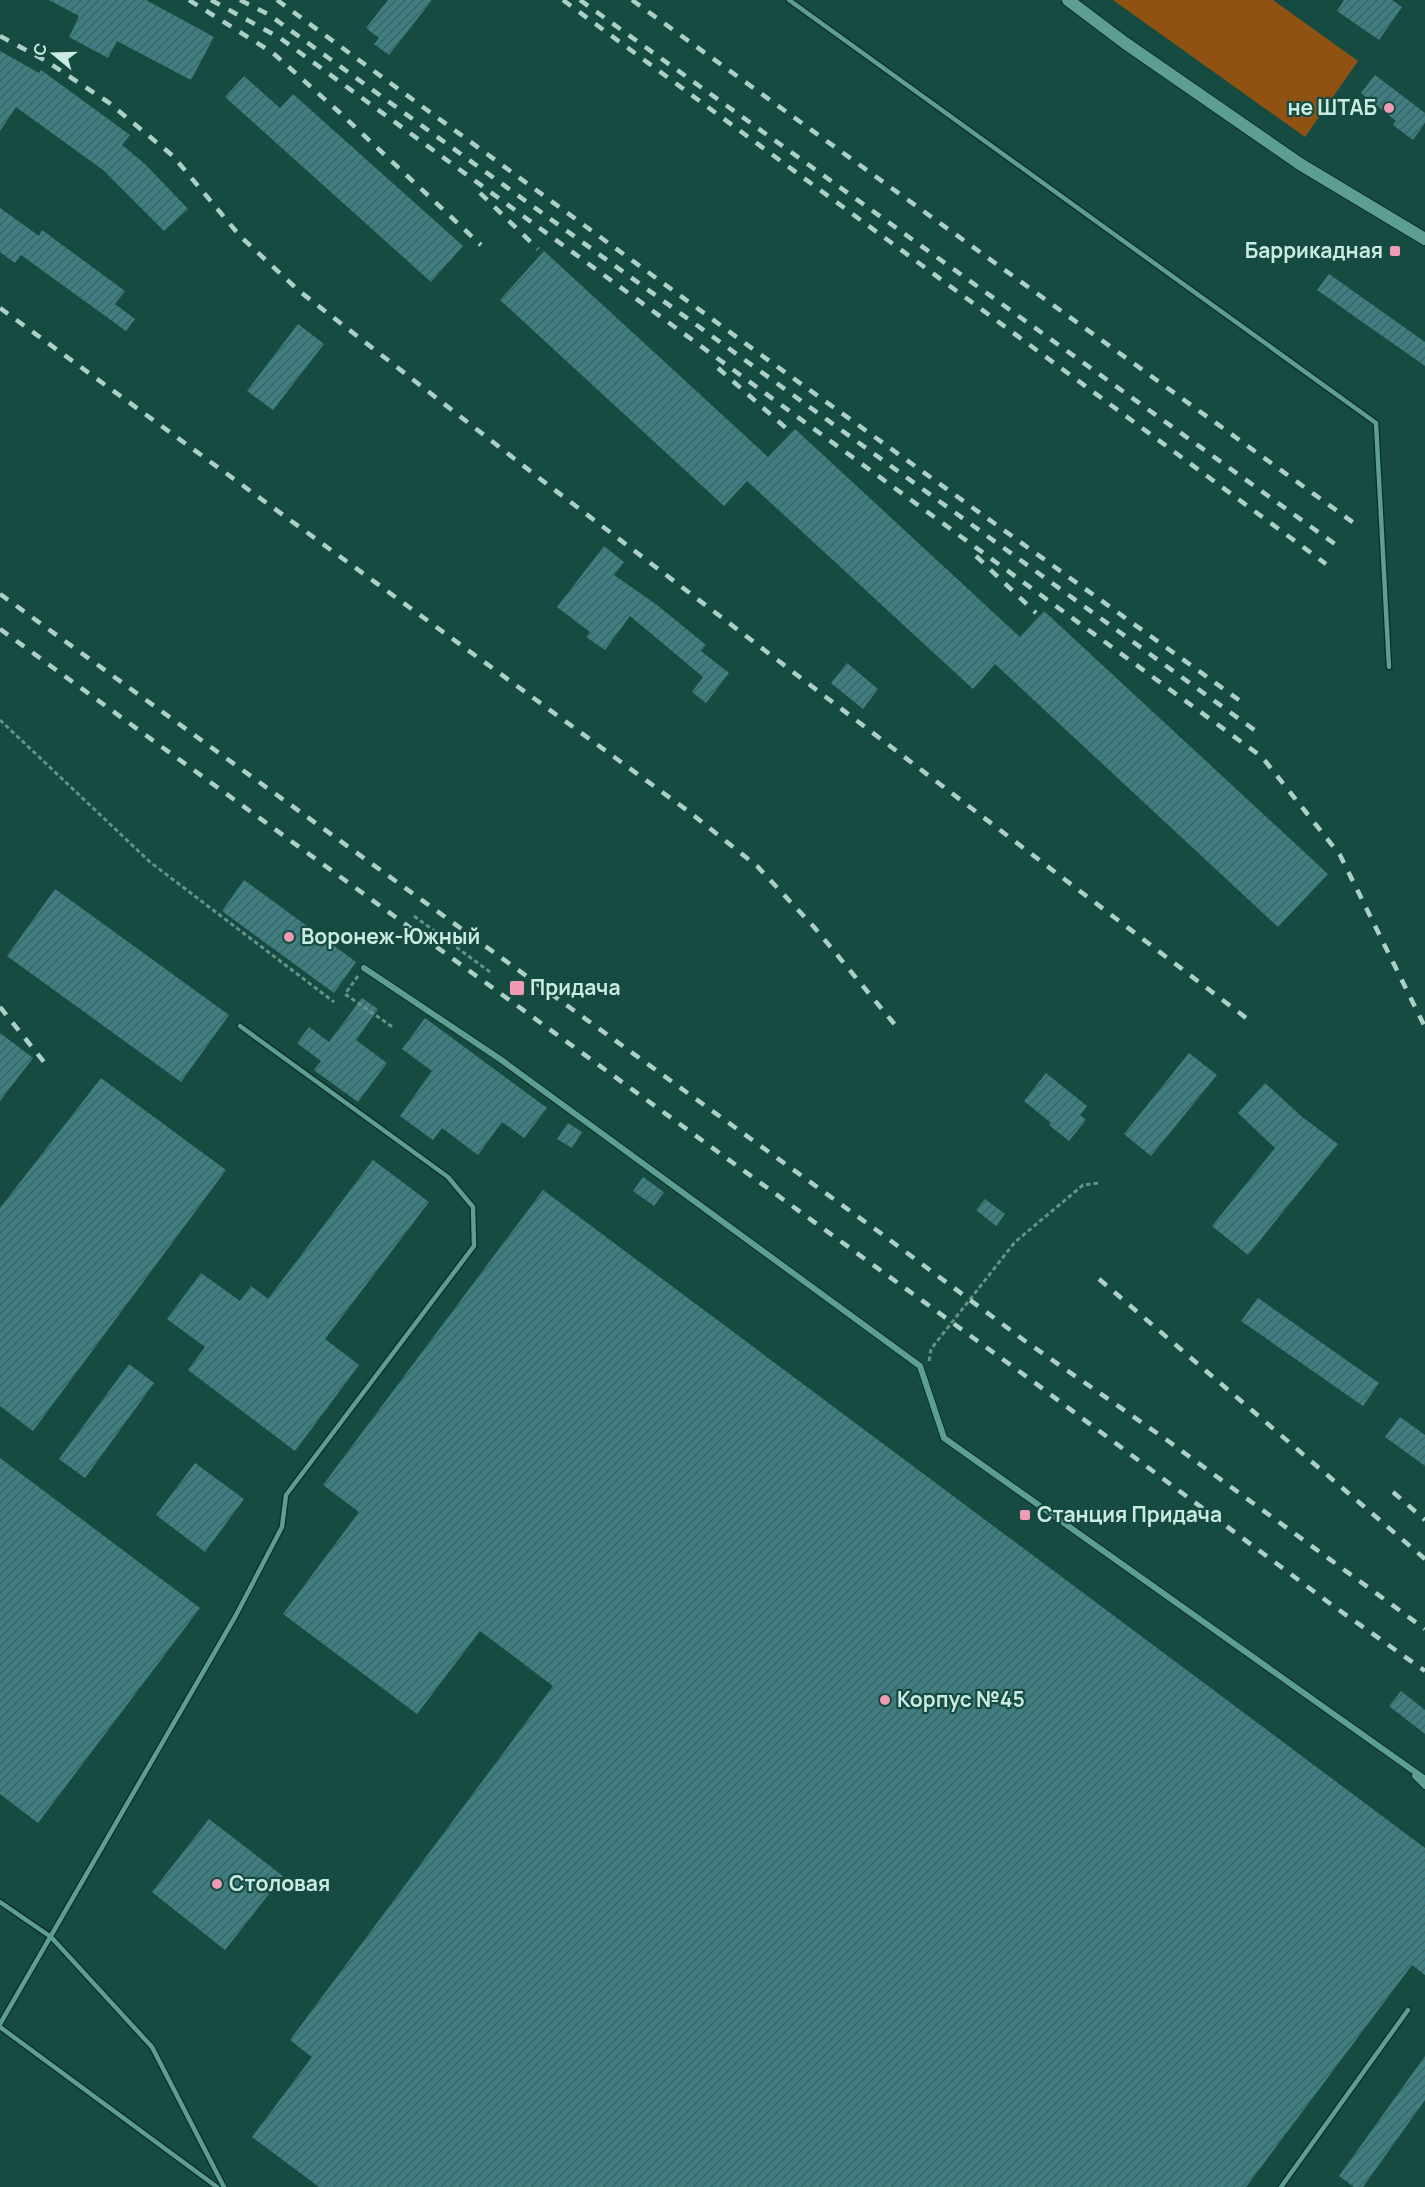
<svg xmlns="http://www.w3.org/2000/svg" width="1425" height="2187" font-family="Manrope,sans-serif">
<defs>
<pattern id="building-hatch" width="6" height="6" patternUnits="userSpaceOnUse" patternTransform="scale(1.5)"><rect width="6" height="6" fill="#3f7f82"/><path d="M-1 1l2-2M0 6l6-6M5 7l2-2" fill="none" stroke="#3e6566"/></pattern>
</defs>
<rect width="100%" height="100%" fill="#164b42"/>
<!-- park -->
<path fill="#905213" d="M1113,0H1273L1358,61L1305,137Z"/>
<!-- building -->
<path fill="url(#building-hatch)" d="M49,0H146L214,37L191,80L117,41L108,58L69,37L79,16Z
M388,0H432L389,55L374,44L379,38L366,28Z
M1344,0H1392L1402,7L1379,40L1337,11Z
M0,51L39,73L41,70L130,135L122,145L145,164L188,209L164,231L103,170L16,107L0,131Z
M1375,75L1425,113V123L1413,140L1393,125L1396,121L1361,93Z
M244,76L280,108L293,94L463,246L431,282L225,97Z
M0,208L39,236L42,230L125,291L115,304L135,319L126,331L21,255L15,263L0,252Z
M544,251L768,457L795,429L1020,637L1044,611L1328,874L1278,927L995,664L973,689L747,481L724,506L500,300Z
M1329,274L1425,342V366L1317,290Z
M298,324L324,344L273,410L247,391Z
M604,546L624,562L614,575L657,605L706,645L701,651L729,673L706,703L692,692L703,677L630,616L605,650L586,637L590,632L557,607Z
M847,663L878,689L863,709L831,683Z
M244,880L356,962L334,993L222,911Z
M55,889L229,1015L181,1082L7,956Z
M362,998L378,1009L356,1040L387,1063L358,1102L314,1070L321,1061L297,1043L309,1027L329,1042Z
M425,1018L547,1108L524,1138L502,1122L478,1155L442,1128L433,1140L400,1116L432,1071L402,1049Z
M0,1033L33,1058L0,1101Z
M1189,1053L1217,1075L1151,1156L1124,1134Z
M1046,1073L1087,1106L1080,1115L1086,1120L1069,1141L1049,1125L1051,1123L1024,1101Z
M101,1078L226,1170L33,1431L0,1406V1208Z
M1265,1083L1301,1116L1338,1144L1248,1255L1212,1226L1275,1148L1238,1113Z
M568,1123L582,1132L572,1148L557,1139Z
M373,1160L429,1202L325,1339L359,1365L295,1451L188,1370L205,1347L167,1319L201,1273L240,1301L251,1286L268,1299Z
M643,1177L664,1192L654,1206L633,1191Z
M543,1190L1425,1848V1975L1412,1965L1246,2187H319L252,2137L312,2057L290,2040L553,1686L480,1631L417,1714L283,1614L359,1512L323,1485Z
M985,1199L1005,1214L996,1226L976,1210Z
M1258,1298L1379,1383L1363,1406L1241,1321Z
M129,1364L154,1383L85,1478L59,1459Z
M1400,1417L1425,1435V1466L1385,1437Z
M0,1458L200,1608L38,1823L0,1794Z
M195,1463L244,1499L205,1552L156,1515Z
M1401,1691L1425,1710V1734L1389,1706Z
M209,1819L283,1876L225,1950L152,1892Z
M1425,2056V2100L1363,2187H1354L1339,2176Z"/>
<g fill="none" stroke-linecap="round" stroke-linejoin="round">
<!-- lane casing -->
<g stroke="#092e28" stroke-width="7">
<path id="lane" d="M789,0L1376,423L1389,667
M0,1902L51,1937L152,2047L224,2187
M0,2024L235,1617L282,1527L286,1495L474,1246L473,1207L448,1177L240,1026
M0,2027L217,2187
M1281,2187L1408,2010"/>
</g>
<!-- street casing -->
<g stroke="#092e28" stroke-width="8">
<path id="street" d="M364,968L500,1059L920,1366L944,1438L1425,1779
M1415,1776L1425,1786"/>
</g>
<!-- secondary casing -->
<g stroke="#092e28" stroke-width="14">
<path id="secondary" d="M1068,0L1125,43L1300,164L1425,239"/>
</g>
<!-- path -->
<path stroke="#659289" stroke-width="3" stroke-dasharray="4.5 3" stroke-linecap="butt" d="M0,720L150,862L334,1002
M414,916L490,972
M358,976L345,994L394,1028
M929,1361L931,1349L1015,1242L1083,1185L1099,1183"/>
<!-- lane -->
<use href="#lane" stroke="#5c9e91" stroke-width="4.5"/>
<!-- street -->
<use href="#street" stroke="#5c9e91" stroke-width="6"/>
<!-- secondary -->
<use href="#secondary" stroke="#5c9e91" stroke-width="12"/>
<!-- rail -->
<path stroke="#acd0c8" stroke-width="4.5" stroke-dasharray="10 10" stroke-linecap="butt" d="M189,0L273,53L339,112L481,245
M211,0L280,38L1262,757L1340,855L1425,1027
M240,0L268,14L1260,734
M277,0L757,352L1239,700
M563,0L1326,564
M580,0L1339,547
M632,0L1358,526
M0,36L46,61L108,102L173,156L240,236L298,290L543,481L1254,1024
M480,193L538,249
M0,308L688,811L757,866L814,927L896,1026
M718,368L787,429
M976,556L1036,613
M0,594L875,1229L1025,1341L1164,1438L1425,1629
M0,629L1027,1377L1332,1605L1425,1671
M0,1007L48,1067
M1099,1279L1425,1559
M1393,1492L1425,1520"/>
</g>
<!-- markers -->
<g fill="#f09ab5" stroke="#164b42" stroke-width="2">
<circle cx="1389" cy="108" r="6"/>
<rect x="1389" y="245" width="12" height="12" rx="3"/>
<circle cx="289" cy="937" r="6"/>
<rect x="509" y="980" width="16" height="16" rx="3"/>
<rect x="1019" y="1509" width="12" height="12" rx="3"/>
<circle cx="885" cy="1700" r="6"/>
<circle cx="217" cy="1884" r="6"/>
</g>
<g text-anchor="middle" stroke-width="4.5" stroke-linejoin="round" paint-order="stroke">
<!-- poi labels -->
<g font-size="21" font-weight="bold" fill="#caebe3" stroke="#164b42" text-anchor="start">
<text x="1377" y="115" text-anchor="end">не ШТАБ</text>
<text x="1383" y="258" text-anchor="end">Баррикадная</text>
<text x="301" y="944">Воронеж-Южный</text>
<text x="530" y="995">Придача</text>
<text x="1037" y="1522">Станция Придача</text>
<text x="897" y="1707">Корпус №45</text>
<text x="229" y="1891">Столовая</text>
</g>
</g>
<!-- north arrow -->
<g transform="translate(54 54) rotate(289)" stroke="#164b42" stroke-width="4.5" paint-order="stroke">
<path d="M0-4.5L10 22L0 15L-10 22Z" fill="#caebe3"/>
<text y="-9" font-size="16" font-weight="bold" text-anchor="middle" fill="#caebe3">С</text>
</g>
</svg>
